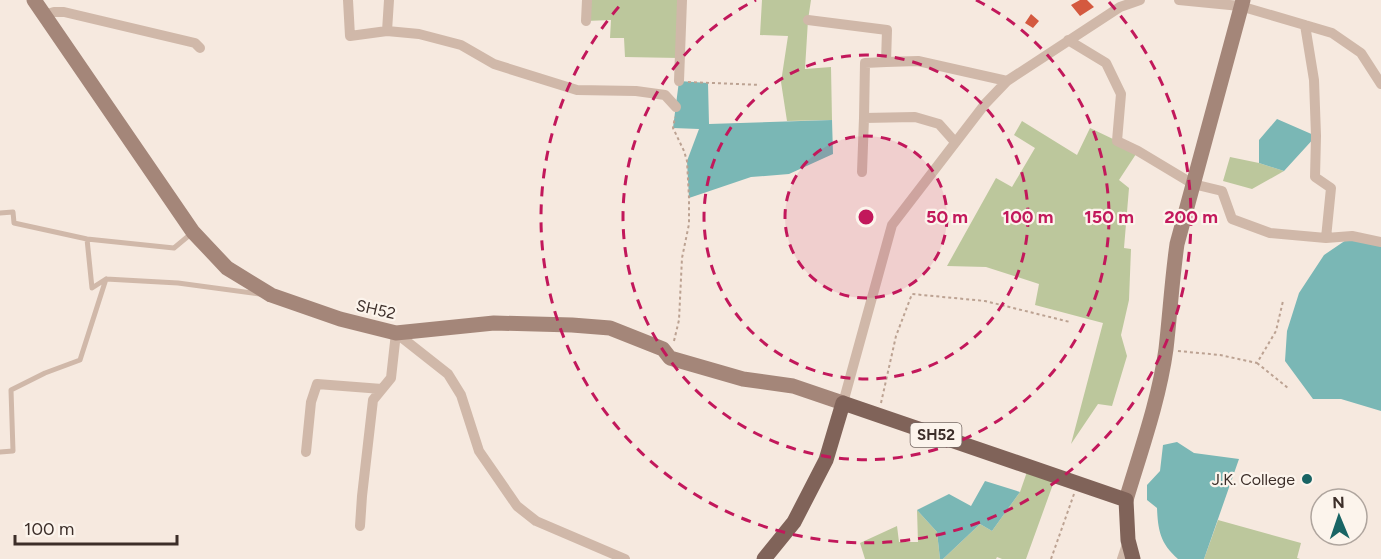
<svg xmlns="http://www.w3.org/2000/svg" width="1381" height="559" font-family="Figtree,sans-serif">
<rect width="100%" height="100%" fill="#f6e9df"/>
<!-- green -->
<path fill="#bcc79c" d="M587,0H682L679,58L625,57L624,38H610L611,20L586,21Z
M762,0H811L808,20L805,69L831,67L832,120L787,121L781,82L788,36L760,35Z
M1022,121L1077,155L1090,128L1138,151L1119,180L1129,188L1124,248L1131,249L1129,300L1121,335L1127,356L1112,406L1098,404L1071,444L1103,323L1035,305L1039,284L986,267L947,266L996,178L1012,187L1035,148L1014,135Z
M1230,157L1259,163L1284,171L1252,189L1223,181Z
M1029,466L1056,476L1026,559H1002L997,557L996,559H943L980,524L992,531L1020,492Z
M917,510L937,532L940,559H865L860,543L897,526L899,542H918Z
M1218,520L1301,543L1297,558L1300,559H1204Z"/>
<!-- water -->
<path fill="#7ab7b5" d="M679,81L708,83L709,124L832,120L833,154L789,174L751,177L689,198L687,161L699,129L673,128Z
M1277,119L1316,136L1284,171L1259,163V140Z
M1352,236L1381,242V411L1341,399H1313L1285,361L1287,331L1299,293L1324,255Z
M1177,442L1194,453L1239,459L1204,559H1178C1160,543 1158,530 1157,508L1147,500V485L1160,471L1163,445Z
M985,481L1020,492L992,531L980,524L943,559H940L937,532L917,510L949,494L971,506Z"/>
<!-- building -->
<path fill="#d4593f" d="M1080,0H1087L1094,7L1080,16L1071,5Z
M1031,14L1039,21L1033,28L1025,23Z"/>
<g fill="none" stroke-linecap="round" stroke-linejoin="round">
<!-- path -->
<path stroke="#bca292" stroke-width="2" stroke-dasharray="3 3" stroke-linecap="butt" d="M688,82L760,85
M674,341L679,320L682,258L689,224V198L687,161L684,151L673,128L675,117
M1178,351L1220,355L1257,363L1276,331L1283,301
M1257,363L1288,388
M881,403L896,336L912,294L985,301L1070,322
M1051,559L1074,494"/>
<!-- lane -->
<path stroke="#d0b8a9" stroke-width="5" d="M0,213L13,212L14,223L87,239L174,248L192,233
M87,239L92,288L106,279
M0,452L13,451L11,390L45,373L80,360L106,279L178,283L260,294"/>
<!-- street -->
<path stroke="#d0b8a9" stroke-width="10" d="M348,0L350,36L387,31
M389,0L387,31L419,34L461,45L494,64L577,90L636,91L665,95L676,107
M1179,0L1240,6L1332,33L1361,53L1381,84
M44,15L54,12H64L195,43L200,48
M808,20L887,30L886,62L918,61L1007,81
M586,21L587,0
M1305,25L1314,80L1316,136L1315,177L1331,188L1326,238
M1068,40L1106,63L1121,94L1117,141L1138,151L1193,184L1222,191L1232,219L1270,233L1326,238L1352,236L1381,242
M679,81L682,0
M864,118L865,63L886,62
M862,172L864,118L915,117L939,124L955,142
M396,333L448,374L461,395L479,451L517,506L536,521L625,559
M843,403L892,225L985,104L1007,81L1120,7L1140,0
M306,452L311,402L317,384L382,389
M360,526L362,496L373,400L391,378L396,333
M1122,559L1128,541"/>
<!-- secondary -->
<path stroke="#a48679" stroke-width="15" d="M34,0L193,232L227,268L271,295L340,319L396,333L494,323L572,325L610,328L663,349L670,358L743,379L793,386L843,403
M1126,500C1141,450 1159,400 1166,349C1170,314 1172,279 1177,244L1243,0"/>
<!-- primary -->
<path stroke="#806359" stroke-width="15" d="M764,559L794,522L826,460L843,403L1126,500L1128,540L1133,559"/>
</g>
<!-- distance rings -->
<circle cx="866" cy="217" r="81" fill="#c2185b" fill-opacity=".12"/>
<g fill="none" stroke="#c2185b" stroke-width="3" stroke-dasharray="10 8">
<circle cx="866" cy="217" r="81"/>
<circle cx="866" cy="217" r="162"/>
<path d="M976 0A243 243 0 1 1 756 0"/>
<path d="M1109 2A325 325 0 1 1 623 2"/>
</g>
<!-- markers -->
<circle fill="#196464" stroke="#fcf4ec" stroke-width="2" cx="1307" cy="479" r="6"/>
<g text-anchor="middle" stroke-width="4.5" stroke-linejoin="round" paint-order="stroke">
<!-- shield labels -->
<rect fill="#fcf4ec" stroke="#766964" stroke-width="1.5" x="910.5" y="423" width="51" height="24" rx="4.5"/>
<g font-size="15" font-weight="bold" fill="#3c2e29">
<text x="936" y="440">SH52</text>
</g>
<!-- street labels -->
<g font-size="16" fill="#3c2e29" stroke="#fcf4ec">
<text transform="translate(376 309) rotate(13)" y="6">SH52</text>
</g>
<!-- poi labels -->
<g font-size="16" fill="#3c2e29" stroke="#fcf4ec" text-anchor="end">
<text x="1295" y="485">J.K. College</text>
</g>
</g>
<circle cx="866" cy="217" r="9" fill="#c2185b" stroke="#fcf4ec" stroke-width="3"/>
<g font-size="18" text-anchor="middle" font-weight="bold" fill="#c2185b" stroke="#fcf4ec" stroke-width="4.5" stroke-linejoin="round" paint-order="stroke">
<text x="947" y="223">50 m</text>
<text x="1028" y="223">100 m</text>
<text x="1109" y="223">150 m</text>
<text x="1191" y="223">200 m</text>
</g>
<!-- north arrow -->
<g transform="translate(1339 517) rotate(358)"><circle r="28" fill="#fcf4ec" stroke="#afa59e" stroke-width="1.5"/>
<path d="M0-4.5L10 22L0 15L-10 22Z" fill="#196464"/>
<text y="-9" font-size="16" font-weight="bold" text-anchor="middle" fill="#3c2e29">N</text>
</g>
<!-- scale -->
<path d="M15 535v9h162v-9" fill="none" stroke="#3c2e29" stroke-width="3"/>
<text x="24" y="535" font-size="18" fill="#3c2e29" stroke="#fcf4ec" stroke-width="4.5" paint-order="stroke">100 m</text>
</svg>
